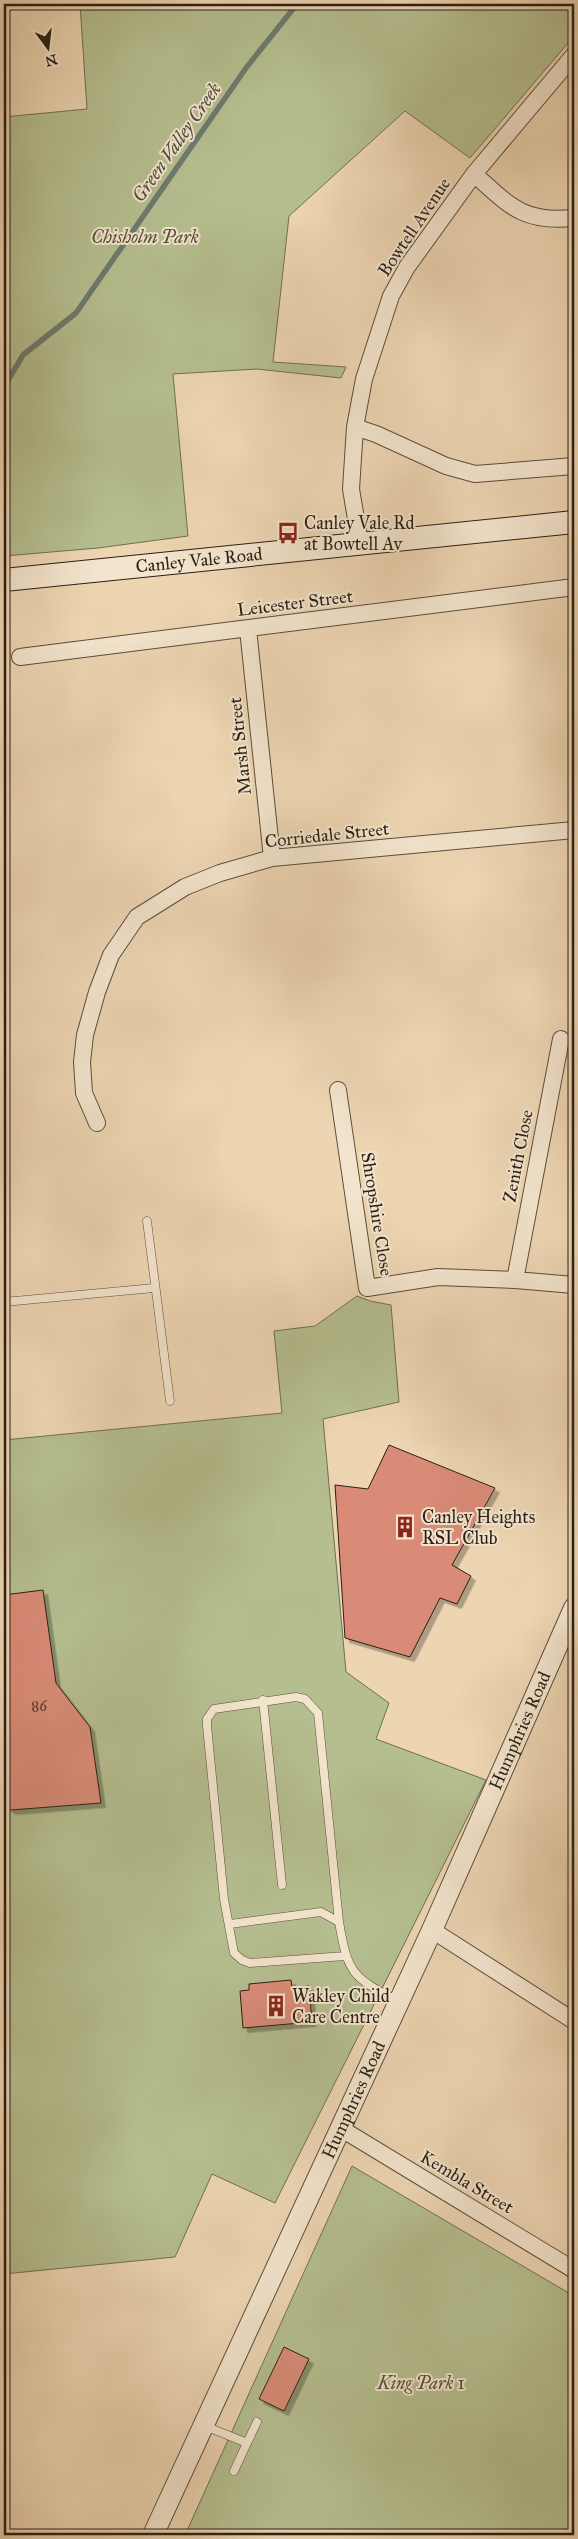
<svg xmlns="http://www.w3.org/2000/svg" width="578" height="2539" font-family="'IM FELL Great Primer',serif">
<defs>
<filter id="shadow"><feDropShadow dx="4.5" dy="4.5" stdDeviation="0" flood-color="#0004"/></filter>
</defs>
<rect width="100%" height="100%" fill="#edd5b2"/>
<filter id="stains"><feTurbulence type="fractalNoise" baseFrequency=".004" numOctaves="4"/><feColorMatrix values="0 0 0 0 .2 0 0 0 0 .09 0 0 0 0 .02 0 0 0 .5 -.17"/></filter>
<radialGradient id="worn" r=".72"><stop offset=".6" stop-color="#630" stop-opacity="0"/><stop offset="1" stop-color="#630" stop-opacity=".3"/></radialGradient>
<!-- green -->
<path fill="#b5be8f" stroke="#706e52" d="M80,4H574V36L470,158L405,111L289,216L273,362L346,367L341,378L257,369L173,374L188,536L98,548L4,556V117L87,109Z
M357,1296L370,1301L391,1305L399,1402L323,1419L346,1672L389,1703L376,1739L486,1780L275,2203L212,2174L175,2257L4,2274V1440L282,1413L274,1331L315,1326Z
M352,2166L574,2296V2535H185Z"/>
<g fill="none" stroke-linecap="round" stroke-linejoin="round">
<!-- stream -->
<path stroke="#6d7b6e" stroke-width="5.5" d="M4,387L23,355L76,313L246,68L297,4"/>
</g>
<!-- building -->
<path fill="#d98b77" stroke="#2a1f15" filter="url(#shadow)" d="M389,1445L495,1488L452,1565L471,1576L457,1604L440,1598L410,1657L345,1638L335,1485L368,1489Z
M43,1590L56,1683L90,1727L101,1803L11,1810L4,1804V1595Z
M291,1980L292,1988L309,1986L312,2022L243,2028L240,1991L249,1990V1984Z
M284,2347L309,2359L284,2411L259,2399Z"/>
<g fill="none" stroke-linecap="round" stroke-linejoin="round">
<!-- service casing -->
<g stroke="#5b4c3c" stroke-width="9">
<path id="service" d="M147,1221L170,1401
M4,1302L154,1288
M263,1700L282,1885
M230,1924L321,1912L339,1922
M345,1956L250,1963L242,1960L234,1953L224,1899L207,1726V1719L214,1709L296,1697L305,1699L318,1713L339,1922C348,1974 352,1977 398,2001
M205,2426L247,2443L234,2471
M247,2443L257,2422"/>
</g>
<!-- minor casing -->
<g stroke="#5b4c3c" stroke-width="18">
<path id="minor" d="M474,174C510,206 523,223 574,218
M355,427L376,434L446,466L475,474L574,466
M360,543L351,489L355,427L364,379L391,296L407,267L474,174L574,55
M248,629L272,858
M20,657L574,587
M338,1090L367,1288L438,1277L515,1280L574,1285
M97,1123L84,1093L82,1062L85,1035L97,992L111,955L137,917L185,887L220,873L272,858L574,830
M515,1280L561,1039
M432,1930L574,2021
M340,2128L574,2270"/>
</g>
<!-- tertiary casing -->
<g stroke="#5b4c3c" stroke-width="22">
<g id="tertiary">
<path id="s1" d="M153,2535L432,1930L574,1608"/>
</g>
</g>
<!-- secondary casing -->
<g stroke="#2a1f15" stroke-width="24">
<g id="secondary">
<path id="s2" d="M4,580L574,522"/>
</g>
</g>
<!-- service -->
<use href="#service" stroke="#f3e4cd" stroke-width="8"/>
<!-- minor -->
<use href="#minor" stroke="#f3e4cd" stroke-width="16"/>
<!-- tertiary -->
<use href="#tertiary" stroke="#f3e4cd" stroke-width="20"/>
<!-- secondary -->
<use href="#secondary" stroke="#f3e4cd" stroke-width="22"/>
</g>
<!-- icons -->
<defs>
<g id="bus-bare" transform="scale(1.725)"><path d="M-5-6H5V4H4V6H2V4H-2V6H-4V4H-5ZM-3.5-4V0h7V-4ZM-3.5 1.2v1.5H-2V1.2ZM2 1.2v1.5H3.5V1.2Z" fill="#8f2418" stroke="#f3e4cd" stroke-width="2.5" paint-order="stroke"/></g>
<g id="building-bare" transform="scale(1.725)"><path d="M-4-6H4V6H1V3H-1V6H-4ZM-2.5-4.3h1.7v1.8h-1.7ZM.8-4.3h1.7v1.8H.8ZM-2.5-1h1.7V.8h-1.7ZM.8-1h1.7V.8H.8Z" fill="#8f2418" stroke="#f3e4cd" stroke-width="2.5" paint-order="stroke"/></g>
</defs>
<g fill-rule="evenodd">
<use href="#bus-bare" x="288" y="533"/>
<use href="#building-bare" x="405" y="1527"/>
<use href="#building-bare" x="276" y="2006"/>
</g>
<g text-anchor="middle" stroke-width="4" stroke-linejoin="round" paint-order="stroke">
<!-- number labels -->
<g font-size="15" fill="#563a2e">
<text x="39" y="1711">86</text>
</g>
<!-- street labels -->
<g font-size="18" fill="#2a1f15" stroke="#f3e4cd">
<text transform="translate(414 227) rotate(-56)" y="6">Bowtell Avenue</text>
<text dy="6" stroke="none"><textPath href="#s2" startOffset="196">Canley Vale Road</textPath></text>
<text transform="translate(295 603) rotate(-7)" y="6">Leicester Street</text>
<text transform="translate(240 746) rotate(-96)" y="6">Marsh Street</text>
<text transform="translate(327 835) rotate(-6)" y="6">Corriedale Street</text>
<text transform="translate(518 1156) rotate(-79)" y="6">Zenith Close</text>
<text transform="translate(377 1214) rotate(81)" y="6">Shropshire Close</text>
<text dy="6" stroke="none"><textPath href="#s1" startOffset="884">Humphries Road</textPath></text>
<text dy="6" stroke="none"><textPath href="#s1" startOffset="479">Humphries Road</textPath></text>
<text transform="translate(467 2182) rotate(31)" y="6">Kembla Street</text>
</g>
<!-- park labels -->
<g font-size="18" font-style="italic" fill="#544f3a" stroke="#f3e4cd">
<text x="145" y="243">Chisholm Park</text>
<text x="421" y="2389">King Park 1</text>
</g>
<!-- poi labels -->
<g font-size="18" fill="#2a1f15" stroke="#f3e4cd" text-anchor="start">
<text x="304" y="529">Canley Vale Rd<tspan x="304" dy="21">at Bowtell Av</tspan></text>
<text x="422" y="1523">Canley Heights<tspan x="422" dy="21">RSL Club</tspan></text>
<text x="292" y="2002">Wakley Child<tspan x="292" dy="21">Care Centre</tspan></text>
</g>
<!-- water labels -->
<g font-size="19" font-style="italic" fill="#4c4d41" stroke="#f3e4cd">
<text transform="translate(176 142) rotate(-55)" y="7">Green Valley Creek</text>
</g>
</g>
<!-- margin -->
<rect width="578" height="2539" fill="none" stroke="#edd5b2" stroke-width="20"/>
<rect x="5" y="5" width="568" height="2529" fill="none" stroke="#2a1f15" stroke-width="2.5"/>
<rect x="10" y="10" width="558" height="2519" fill="none" stroke="#2a1f15"/>
<!-- north arrow -->
<g transform="translate(48 48) rotate(165)" stroke="#f3e4cd" stroke-width="4" paint-order="stroke">
<path d="M0-4L9 19L0 12L-9 19Z" fill="#2a1f15"/>
<text y="-8" font-size="14" font-weight="bold" text-anchor="middle" fill="#2a1f15">N</text>
</g>
<rect width="100%" height="100%" filter="url(#stains)"/>
<rect width="100%" height="100%" fill="url(#worn)"/>
</svg>
